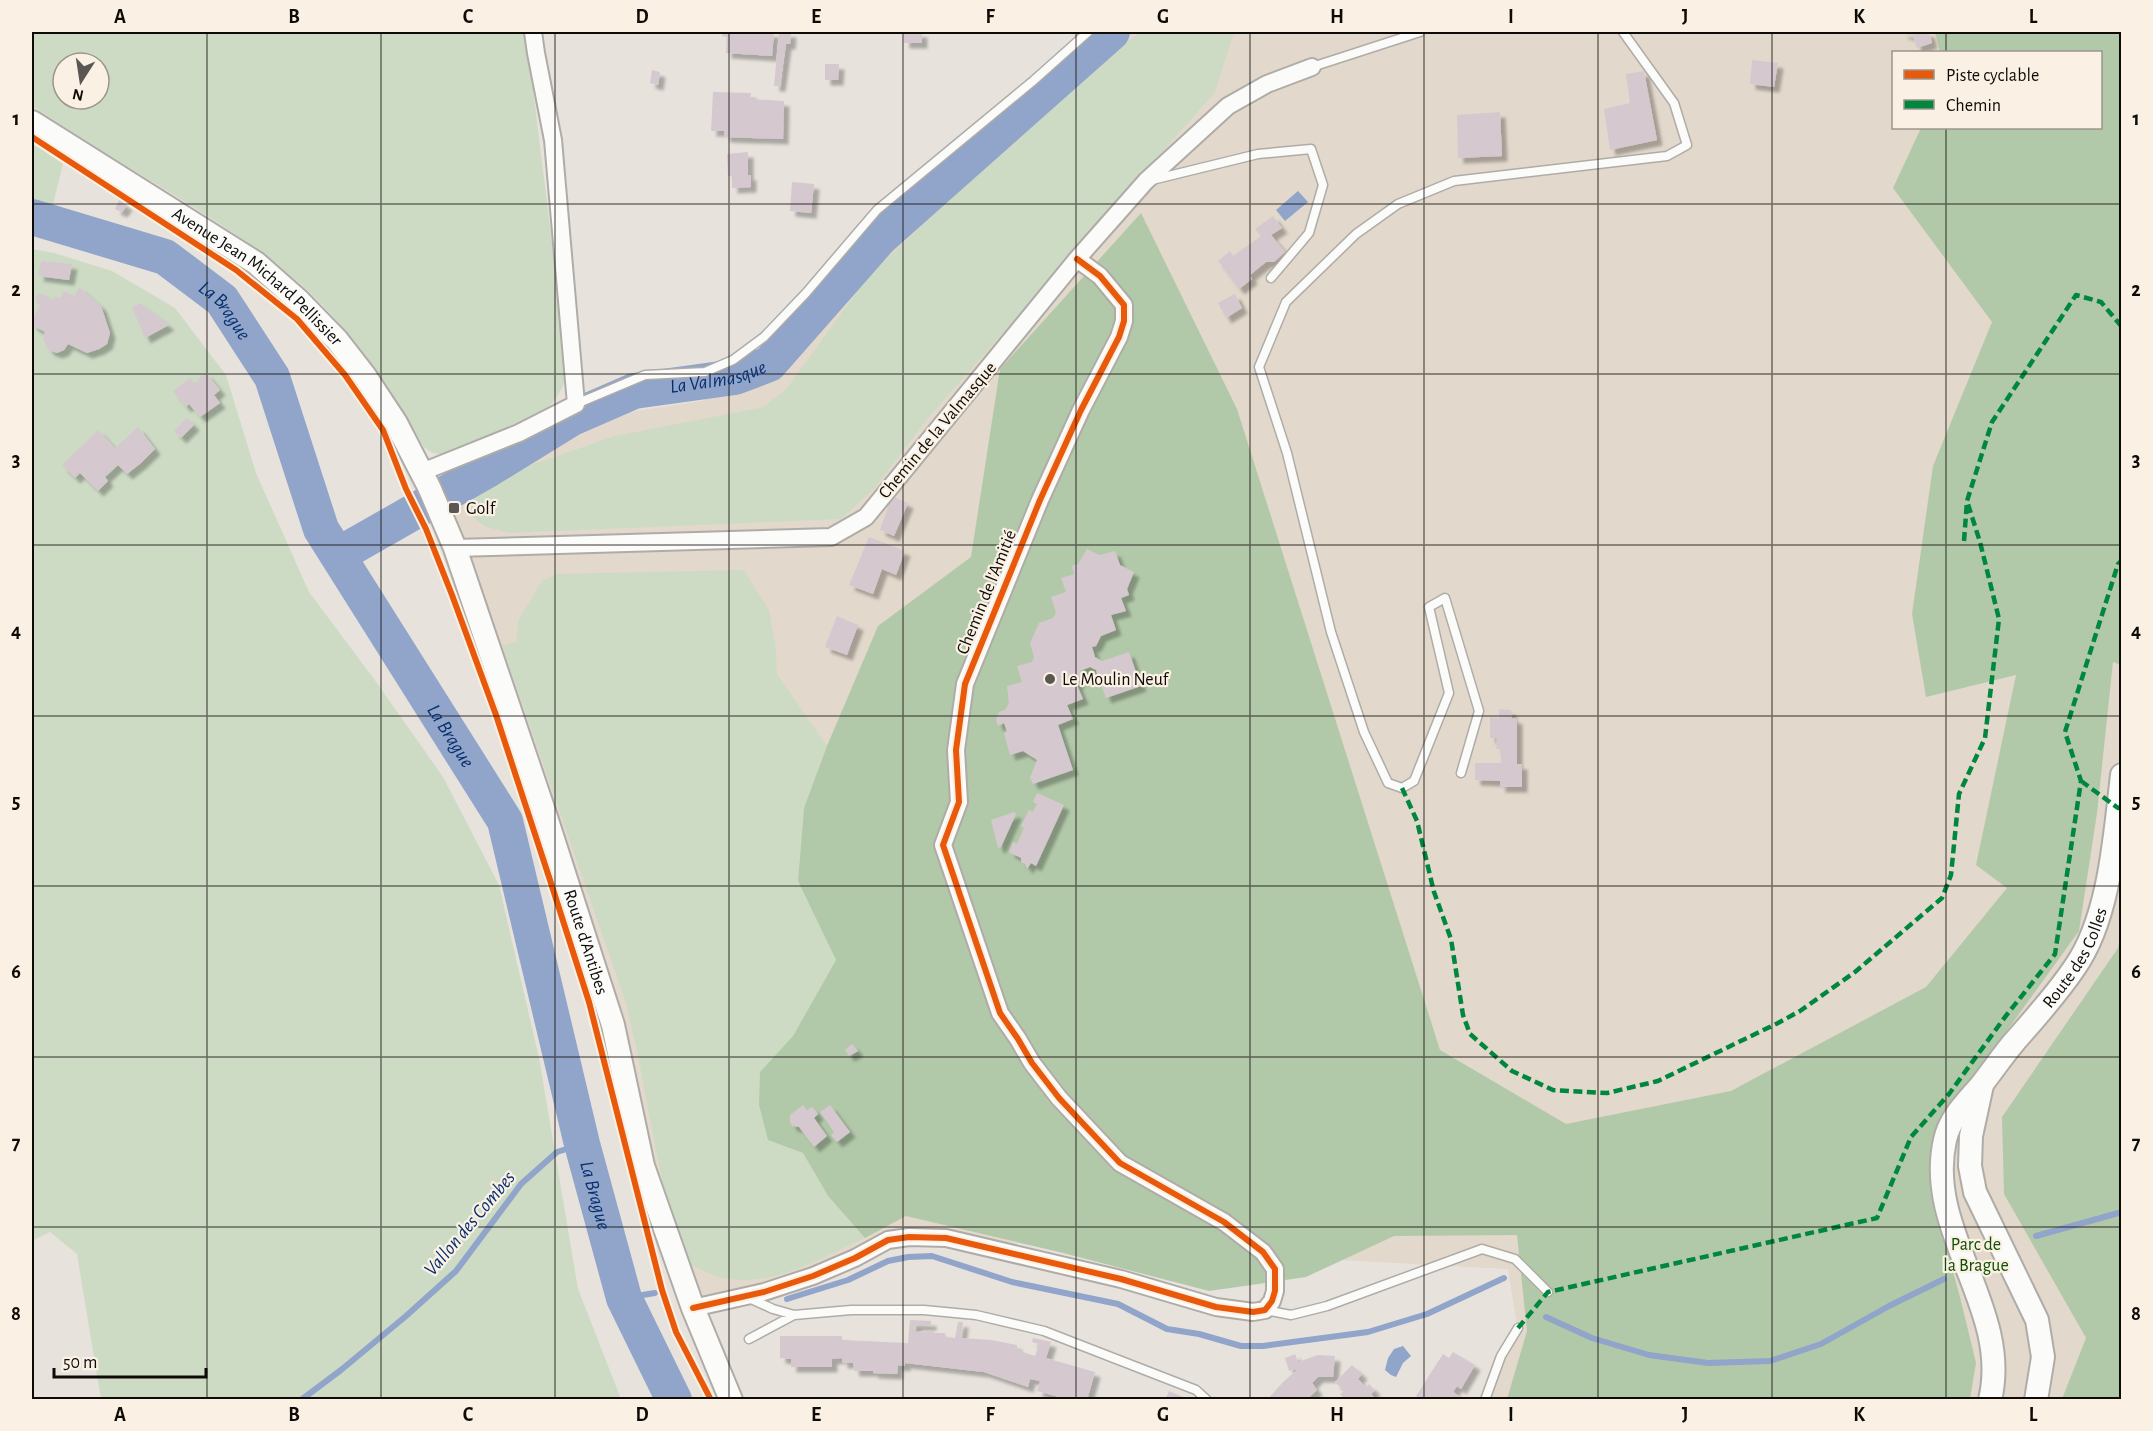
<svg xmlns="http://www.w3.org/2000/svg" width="2153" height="1431" font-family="'Alegreya Sans',sans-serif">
<defs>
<filter id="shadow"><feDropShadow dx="5.5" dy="5.5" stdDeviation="1.5" flood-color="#0004"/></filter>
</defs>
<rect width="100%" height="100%" fill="#e7e2dc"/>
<!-- built -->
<path fill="#e2d8cb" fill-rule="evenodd" d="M1112,32H2121V1399H1481L1483,1388L1517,1326L1508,1269L909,1237L693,1307L451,504L494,473L575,434L630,412L702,401L735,377L769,364L880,238ZM1894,52H2100V128H1894Z"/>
<!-- green -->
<path fill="#cddbc5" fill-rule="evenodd" d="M32,32H526L568,373C563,388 557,399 546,410C520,423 467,456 439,454C432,454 428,450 423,446C392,388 354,335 307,290C267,253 220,224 174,195C126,166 79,136 32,106ZM63,63H99V99H63Z
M1140,32H1234L1215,92L929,417L873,490L841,519L509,533L484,526L467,512L465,494L476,484L615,436L764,407L788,387L869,275L1047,108Z
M32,143L63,164L52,208L32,205Z
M32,249L54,253L112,271L175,308L226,375L256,473L309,592L374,679L443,777L499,885L539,1058L578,1289L621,1399H101L77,1254L50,1232L32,1241Z
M744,570L769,610L776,650L777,674L827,746L804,808L798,881L836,960L793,1036L760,1072L768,1140L803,1153L828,1196L865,1238C819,1259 762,1294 710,1274C701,1270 693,1265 685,1261L663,1186L637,1051L626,1003L502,645L516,642L519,619L542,581L557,574Z"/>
<!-- forest -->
<path fill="#b2c9a9" d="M1935,32H2121V665L2113,662L2097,813L2079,931L1957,1100L1933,1141L1931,1191L1960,1297L1976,1363L1970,1399H1507L1527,1331L1517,1235L1394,1236L1306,1277L1209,1291L1059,1252L906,1216L865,1238L828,1196L803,1153L768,1140L759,1105L760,1072L793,1036L836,960L798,881L804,808L827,746L878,626L971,557L1000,369L1141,213L1237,409L1440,1050L1566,1124L1731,1091L1926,987L2007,888L1976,865L2016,675L1926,697L1912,614L1933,466L1992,322L1893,188L1921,128H2100V52H1940Z
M2121,930V1399H2062L2086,1338L2004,1194L2002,1117L2118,948Z"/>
<!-- water -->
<path fill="#90a5c9" d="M1298,191L1308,202L1285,221L1276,210Z
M1403,1346L1411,1356L1403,1363L1396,1377L1391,1375L1385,1370L1388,1358L1394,1349Z"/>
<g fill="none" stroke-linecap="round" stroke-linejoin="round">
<!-- stream -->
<path stroke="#90a5c9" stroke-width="6" d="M2036,1236L2122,1212
M624,1298L655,1293
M787,1299L848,1280L888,1261L908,1257L932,1256L1012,1282L1118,1304L1167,1329L1199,1334L1241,1346H1263L1368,1332L1427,1314L1504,1278
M1546,1317L1592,1338L1649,1355L1708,1363L1770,1361L1821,1344L1889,1306L1944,1279
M301,1400L341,1370L406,1316L456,1271L521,1184L557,1152L582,1144"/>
<!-- river -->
<g stroke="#90a5c9" stroke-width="36">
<path id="s1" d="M32,217L165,257L222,300L272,377L321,529L505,821L582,1144L624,1298L674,1400"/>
<path id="s2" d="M338,555L489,469L572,418L634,391L735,377L769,364L880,238L1112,32"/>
</g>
</g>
<!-- building -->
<path fill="#d5c9cf" filter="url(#shadow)" d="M722,32H774L772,56L726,53L727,37L722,36Z
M779,32H791L790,44H786L780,86H774Z
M904,32H922V43H904Z
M1902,32H1929L1932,43L1917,48L1913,36L1902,33Z
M1752,60L1778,63L1774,87L1750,84Z
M825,64H839L838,80H825Z
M652,70L660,72L658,85L650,83Z
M1644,71L1657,140L1610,150L1604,109L1630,103L1626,74Z
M713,92L751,93L750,99L784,101L783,139L725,137L724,131H711Z
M1500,112L1502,156L1458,158L1457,115Z
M748,152V175H751V187L732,188V176H728L727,154Z
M792,182L814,184L811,213L790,211Z
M119,200L127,205L122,212L115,209Z
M1273,216L1282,228L1271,235L1285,252L1274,262H1266L1250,275L1252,279L1239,289L1218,261L1230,251L1233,256L1261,236L1255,229Z
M41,261L72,264L69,280L38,276Z
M79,287L101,306L110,333L107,344L99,349L87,353L68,344L64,350L57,353L49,350L43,340L45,332L32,325V315L34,316L40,305L37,303L36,297L40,293L43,294L53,300L55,296L60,298L64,291L75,296Z
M1235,294L1242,308L1226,318L1218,303Z
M140,303L169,325L145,338L132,307Z
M206,373L220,390L214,395L220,403L200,417L189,404L186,407L173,391L190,378L196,385L199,383L197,380Z
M187,418L194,425L181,438L174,431Z
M138,427L155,449L141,463L127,474L118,465L105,477L108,481L98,491L80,473L75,478L62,465L98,430L115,448Z
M894,497L908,503L894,536L880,530L890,501Z
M869,537L905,551L896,575L882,569L873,594L849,585Z
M1087,549L1100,555L1115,551L1120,565L1134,572L1127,589L1129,595L1121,598L1126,611L1111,615L1116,630L1101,636L1096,646L1092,647L1095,657L1102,661L1129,652L1141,686L1106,698L1096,670L1090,667L1080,671L1082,675L1077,685L1083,699L1067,705L1073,719L1058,725L1073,770L1033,784L1030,778L1037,760L1023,751L1010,755L1004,733L1007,732L1004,723L998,726L996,720L999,712L1005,710L1009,703L1007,686L1022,682L1017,666L1032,662L1034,657L1030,643L1039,623L1053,618L1056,613L1051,597L1066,592L1061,578L1074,574L1072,566L1078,564Z
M837,616L858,625L847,655L825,647Z
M1499,709L1511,710L1512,718L1517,719V764H1522V787H1500V781L1475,780V763H1501V749H1496L1497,738H1490V717L1499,718Z
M1037,793L1064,805L1036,866L1031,863L1027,869L1025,864L1021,862V858L1009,852L1013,842L1017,844L1024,828L1021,826L1029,810L1033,812L1037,804L1033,802Z
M1014,812L1016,814L1001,847L998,848L991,820Z
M852,1044L858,1051L849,1056L845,1050Z
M803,1105L807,1110L812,1107L818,1114L814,1118L827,1136L814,1147L799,1127L792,1126L790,1122V1115Z
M830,1105L850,1132L837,1142L831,1135L834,1132L820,1112Z
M910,1320L931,1321V1325H916L915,1332L934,1331V1333H945L946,1337L955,1338L958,1322H963L961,1338L991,1340L1017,1345V1350L1035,1356L1039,1344L1032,1342L1033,1338L1051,1342L1046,1358L1095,1372L1087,1400H1070L1037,1391L1040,1381L1030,1379L1028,1387L984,1372L905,1363V1366L898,1365L897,1374L873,1373V1371H854L853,1363H842V1358L832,1359V1367H791V1359L780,1358V1336H842V1340L908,1343Z
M1453,1352L1475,1365L1461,1389L1457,1386L1453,1392L1465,1400H1422L1416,1396L1443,1354L1449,1358Z
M1295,1354L1298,1362L1318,1355L1335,1356L1333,1377H1318L1312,1383L1317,1390L1306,1400H1267L1283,1382L1298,1369L1289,1371L1285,1358Z
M1352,1365L1362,1374L1358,1379L1366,1387L1369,1384L1375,1390L1371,1394L1376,1400H1345L1340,1394L1344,1391L1335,1382Z
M1169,1391L1183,1397L1181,1400L1166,1398Z"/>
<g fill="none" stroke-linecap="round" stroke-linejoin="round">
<!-- lane casing -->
<g stroke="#afaca7" stroke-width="11">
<path id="lane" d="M1312,67L1420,32
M1152,180L1258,154L1311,149L1323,185L1309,233L1271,278
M576,404L645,375L705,372L733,360L764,337L806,293L877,210L1033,81L1088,32
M1461,773L1479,711L1445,598L1429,607L1449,693L1414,781L1402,788L1388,783L1364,732L1331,632L1287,453L1259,367L1286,302L1356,234L1398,204L1454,181L1667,156L1687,145L1674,103L1623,32
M749,1298L773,1309L794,1315L851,1310H924L976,1315L1044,1331L1196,1390L1207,1400
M1265,1310L1291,1315L1327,1306L1482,1249L1515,1259L1548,1292
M749,1339L794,1315
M1485,1400L1501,1356L1518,1328"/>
</g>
<!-- street casing -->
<g stroke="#afaca7" stroke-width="20">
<path id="street" d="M422,472L519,433L576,404L553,140L536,53L533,32
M455,548L831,537L866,517L1077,259L1146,181L1228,106L1267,84L1312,67
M693,1308L764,1292L813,1276L855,1258L888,1240L909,1237L946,1238L1121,1279L1216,1307L1253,1312L1265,1310L1272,1301L1275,1291V1269L1263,1252L1224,1222L1120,1163L1059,1098L1032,1063L1018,1039L1000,1013L943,845L959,802L956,750L965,684L1040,500L1081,410L1119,337L1124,321V305L1100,276L1077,259"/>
</g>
<!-- secondary casing -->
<g stroke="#afaca7" stroke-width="26">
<g id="secondary">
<path id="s3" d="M32,122L256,263L298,300L337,340L365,376L396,423L429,487L455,548L544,811L613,1025L643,1166L693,1308L731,1400"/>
<path d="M1982,1085L1971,1136L1970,1166L1975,1192L2037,1320L2043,1357L2036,1400"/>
<path id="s4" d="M1990,1400C2012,1309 1924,1231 1945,1140C1950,1117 1967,1102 1982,1084C1993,1070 2003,1055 2015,1041C2036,1017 2057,994 2075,967C2110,917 2115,834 2122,775"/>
</g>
</g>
<!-- lane -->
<use href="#lane" stroke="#fbfbfa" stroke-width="8"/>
<!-- street -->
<use href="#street" stroke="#fbfbfa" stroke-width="16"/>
<!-- secondary -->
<use href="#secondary" stroke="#fbfbfa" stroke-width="22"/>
<!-- quiet -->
<path stroke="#00873e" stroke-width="4.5" stroke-dasharray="9 4.5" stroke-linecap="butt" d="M1964,541L1967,501L1992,422L2076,295L2101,302L2122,327
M2081,781L2118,808L2122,807
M1402,788L1417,821L1434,892L1451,939L1463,1015L1470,1034L1512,1071L1553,1090L1607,1093L1658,1081L1778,1023L1800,1011L1855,972L1942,898L1951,875L1959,794L1985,738L1999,619L1980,542L1967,501
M1518,1328L1548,1292L1877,1218L1911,1137L1949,1094L2005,1017L2055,954L2081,781L2065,732L2118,564L2122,560"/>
<!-- cycleway casing -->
<g stroke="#faf1e4" stroke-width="10">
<path id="cycleway" d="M32,137L236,270L297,319L345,375L383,430L406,489L426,529L452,595L496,715L549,877L589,1002L662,1290L676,1332L711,1400
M693,1308L764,1292L813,1276L855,1258L888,1240L909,1237L946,1238L1121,1279L1216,1307L1253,1312L1265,1310L1272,1301L1275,1291V1269L1263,1252L1224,1222L1120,1163L1059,1098L1032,1063L1018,1039L1000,1013L943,845L959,802L956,750L965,684L1040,500L1081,410L1119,337L1124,321V305L1100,276L1077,259"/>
</g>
<!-- cycleway -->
<use href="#cycleway" stroke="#e8590c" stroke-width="6"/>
</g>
<!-- grid -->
<path fill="none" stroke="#0e0b07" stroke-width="1.5" stroke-opacity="0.55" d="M207,32V1400M381,32V1400M555,32V1400M729,32V1400M903,32V1400M1076,32V1400M1250,32V1400M1424,32V1400M1598,32V1400M1772,32V1400M1946,32V52M1946,128V1400M32,204H2122M32,374H2122M32,545H2122M32,716H2122M32,886H2122M32,1057H2122M32,1227H2122"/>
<!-- markers -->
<g fill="#5a5652" stroke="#faf1e4" stroke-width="2">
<rect x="448" y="502" width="12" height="12" rx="3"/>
<circle cx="1050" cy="679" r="6"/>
</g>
<g text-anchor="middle" stroke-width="4.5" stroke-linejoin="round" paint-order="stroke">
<!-- street labels -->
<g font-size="18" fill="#0e0b07" stroke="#faf1e4">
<text dy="6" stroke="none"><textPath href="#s3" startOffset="274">Avenue Jean Michard Pellissier</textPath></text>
<text transform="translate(937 430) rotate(-50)" y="6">Chemin de la Valmasque</text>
<text transform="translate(986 592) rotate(-68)" y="6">Chemin de l'Amitié</text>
<text dy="6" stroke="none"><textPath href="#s3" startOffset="1032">Route d'Antibes</textPath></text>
<text dy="6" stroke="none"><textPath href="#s4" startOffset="494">Route des Colles</textPath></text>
</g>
<!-- poi labels -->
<g font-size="18" fill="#0e0b07" stroke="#faf1e4" text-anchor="start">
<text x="466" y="514">Golf</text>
<text x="1062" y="685">Le Moulin Neuf</text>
</g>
<!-- park labels -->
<g font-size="18" fill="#0e4f04" stroke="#faf1e4">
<text x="1976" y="1250">Parc de<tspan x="1976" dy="21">la Brague</tspan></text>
</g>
<!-- water labels -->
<g font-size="20" font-style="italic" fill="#083070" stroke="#faf1e4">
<text dy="7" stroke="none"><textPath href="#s1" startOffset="220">La Brague</textPath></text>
<text dy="7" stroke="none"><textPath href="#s2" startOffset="424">La Valmasque</textPath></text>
<text dy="7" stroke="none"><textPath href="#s1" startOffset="706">La Brague</textPath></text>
<text dy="7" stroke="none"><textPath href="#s1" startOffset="1192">La Brague</textPath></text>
<text transform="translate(469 1223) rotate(-50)" y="7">Vallon des Combes</text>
</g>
</g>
<!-- border -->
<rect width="2153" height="1431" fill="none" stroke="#faf1e4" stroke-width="66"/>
<!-- legend -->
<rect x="1892" y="51" width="210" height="78" fill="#faf1e4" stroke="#9c958c" stroke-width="1.5"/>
<rect x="1904" y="70" width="30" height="9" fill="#e8590c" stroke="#9c958c" stroke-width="1.5"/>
<text x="1946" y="81" font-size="18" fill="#0e0b07">Piste cyclable</text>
<rect x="1904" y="100" width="30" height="9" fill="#00873e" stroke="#9c958c" stroke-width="1.5"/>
<text x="1946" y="111" font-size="18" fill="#0e0b07">Chemin</text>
<!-- north arrow -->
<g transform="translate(81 81) rotate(192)"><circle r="28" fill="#faf1e4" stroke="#9c958c" stroke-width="1.5"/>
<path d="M0-4.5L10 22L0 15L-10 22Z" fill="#5a5652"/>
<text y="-9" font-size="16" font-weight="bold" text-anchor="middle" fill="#0e0b07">N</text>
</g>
<!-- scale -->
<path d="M54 1368v9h152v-9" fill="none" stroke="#0e0b07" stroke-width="3"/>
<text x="63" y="1368" font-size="18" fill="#0e0b07" stroke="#faf1e4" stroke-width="4.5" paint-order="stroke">50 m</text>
<rect x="33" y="33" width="2087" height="1365" fill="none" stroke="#0e0b07" stroke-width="2"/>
<g font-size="20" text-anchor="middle" font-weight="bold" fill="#0e0b07">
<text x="120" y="23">A</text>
<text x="294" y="23">B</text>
<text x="468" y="23">C</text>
<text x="642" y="23">D</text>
<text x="816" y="23">E</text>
<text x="990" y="23">F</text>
<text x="1163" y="23">G</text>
<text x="1337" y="23">H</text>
<text x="1511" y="23">I</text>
<text x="1685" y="23">J</text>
<text x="1859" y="23">K</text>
<text x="2033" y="23">L</text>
<text x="16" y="125">1</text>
<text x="2136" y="125">1</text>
<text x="16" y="296">2</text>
<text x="2136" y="296">2</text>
<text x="16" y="466">3</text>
<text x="2136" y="466">3</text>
<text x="16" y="637">4</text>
<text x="2136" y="637">4</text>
<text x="16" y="808">5</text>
<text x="2136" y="808">5</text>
<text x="16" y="978">6</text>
<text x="2136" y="978">6</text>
<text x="16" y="1149">7</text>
<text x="2136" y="1149">7</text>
<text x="16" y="1320">8</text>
<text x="2136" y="1320">8</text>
<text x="120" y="1421">A</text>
<text x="294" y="1421">B</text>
<text x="468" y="1421">C</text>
<text x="642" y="1421">D</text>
<text x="816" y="1421">E</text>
<text x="990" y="1421">F</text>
<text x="1163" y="1421">G</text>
<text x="1337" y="1421">H</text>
<text x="1511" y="1421">I</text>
<text x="1685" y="1421">J</text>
<text x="1859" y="1421">K</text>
<text x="2033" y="1421">L</text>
</g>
</svg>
